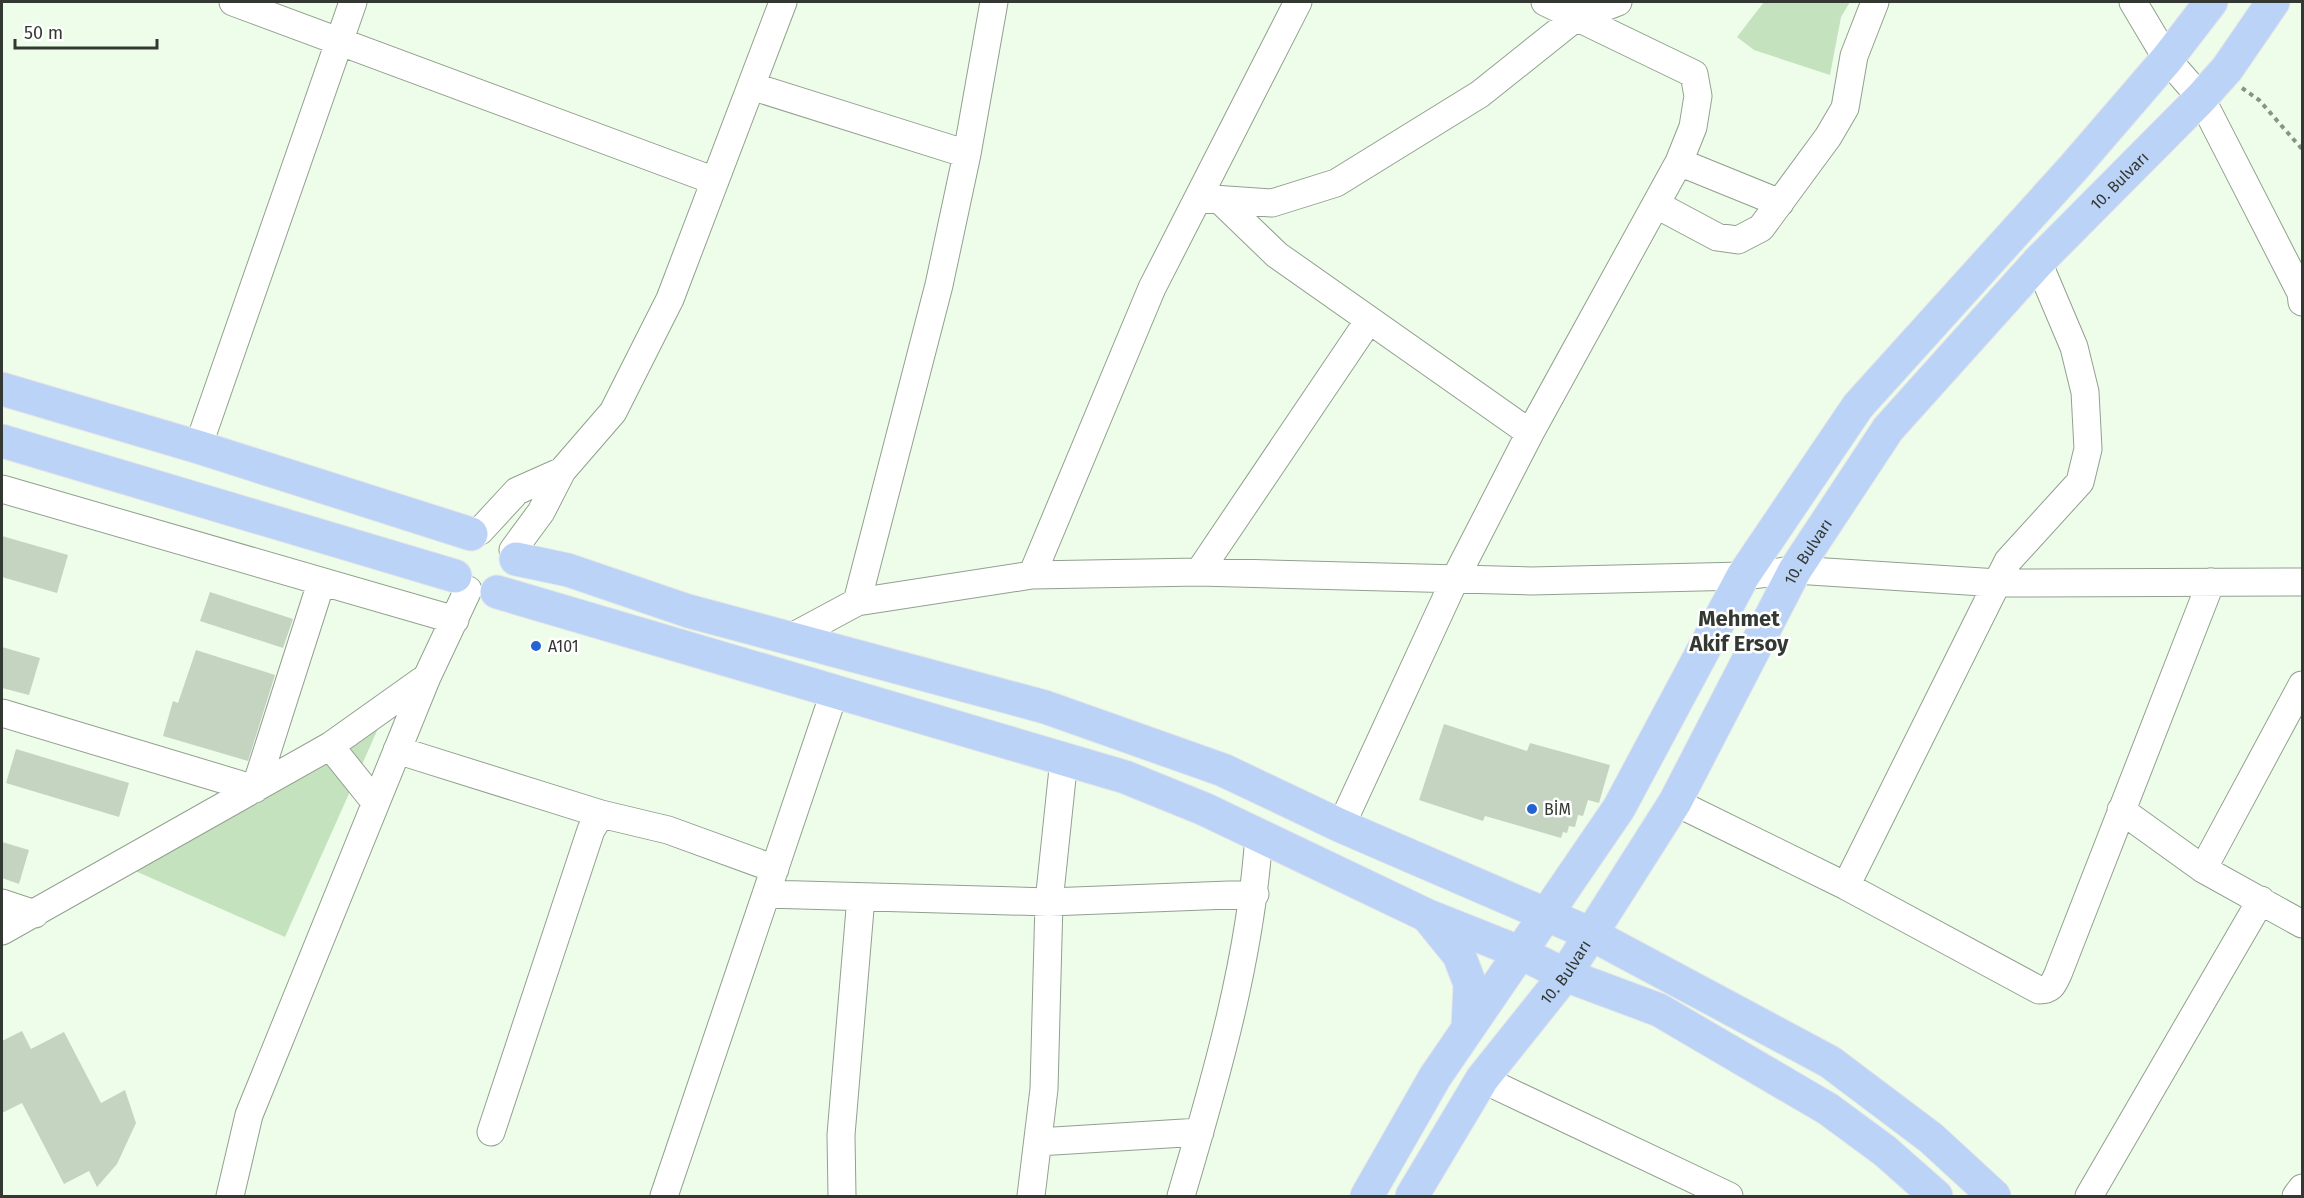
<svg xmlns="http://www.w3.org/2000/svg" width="2304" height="1198" font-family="'Fira Sans',sans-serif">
<rect width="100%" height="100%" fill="#eefdea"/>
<!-- green -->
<path fill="#c4e2bd" d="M1764,2H1850L1841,17L1830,75L1754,50L1737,37Z
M385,713L285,937L133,870Z"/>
<!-- building -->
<path fill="#c5d3c1" d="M2,536L68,555L57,593L2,577Z
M210,592L293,619L283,648L200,621Z
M2,647L40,658L29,695L2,688Z
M196,650L275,675L248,761L163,736L173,701L178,703Z
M1444,724L1527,751L1530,743L1610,765L1599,803L1588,800L1583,816L1578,815L1575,827L1569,826L1567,833L1563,832L1561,838L1485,816L1483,821L1419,800Z
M16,749L129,783L119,817L6,783Z
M2,842L29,850L19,884L2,878Z
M22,1031L31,1049L64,1032L101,1103L125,1090L136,1123L117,1164L97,1187L89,1171L64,1184L22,1103L2,1113V1041Z"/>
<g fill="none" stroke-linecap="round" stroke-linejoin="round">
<!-- minor casing -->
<g stroke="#92a08f" stroke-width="29">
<path id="minor" d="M233,2L715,181
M2133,2L2167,59L2201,98L2301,293L2302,302
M751,86L967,154
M1679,162L1780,203
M1198,198L1272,203L1336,183L1480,94L1574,19L1618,2
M1221,201L1277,255L1530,433
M1657,205L1717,237L1738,240L1761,228L1828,137L1845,108L1854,56L1875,2
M198,447L353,2
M2,489L455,620
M480,531L517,491L562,471
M513,550L541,512L562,471L613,412L670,299L783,2
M1199,572L1369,320
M1032,575L1152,288L1298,2
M857,602L939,285L967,154L994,2
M790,638L857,602L1032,575L1199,572L1531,581L1743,576L1795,570L1998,583L2302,582
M2,713L255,789L321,583
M330,746L375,802
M397,750L601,814
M1675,802L1846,886L2039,990C2051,990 2053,985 2058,974L2211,582
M2121,810L2203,869L2302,924
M1341,826L1455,579L1530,433L1679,162L1693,127L1698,96L1694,74L1545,2
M2203,869L2302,685
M1846,886L2008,561L2080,482L2088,449L2085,392L2074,347L2038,262
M766,894L1049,902L1255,894
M2,903L35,914
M2,931L330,746L427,677L468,590
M1482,1079L1729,1196
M491,1132L591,830L601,814L668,830L775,869
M1038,1142L1200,1132
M230,1196L249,1115L427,677
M664,1196L834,693
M842,1196L841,1135L861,897
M1031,1196L1044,1089L1049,902L1064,759
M1181,1196C1216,1078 1251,958 1259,834
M2089,1196L2261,900
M2296,1196L2302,1188"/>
</g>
<!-- major casing -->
<g stroke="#e7e7e6" stroke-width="35">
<g id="major">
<path d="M2,389L198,447L471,534"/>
<path d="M2,441L455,576"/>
<path d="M516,559L568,570L688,611L1045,707L1223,770L1341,826L1591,934L1830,1062L1931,1138L1994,1196"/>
<path d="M497,592L1125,777L1204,809L1426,915L1519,952L1565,975L1659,1010L1828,1109L1885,1151L1936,1196"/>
<path d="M1429,918L1459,955L1470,984L1468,1028"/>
<path d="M1367,1196L1435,1077L1619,808L1743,576L1858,406L2074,167L2167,59L2211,2"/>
<path id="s1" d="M1412,1196L1482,1079L1565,975L1675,802L1795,570L1888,429L2038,262L2201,98L2227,69L2273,2"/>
</g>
</g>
<!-- path -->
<path stroke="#889286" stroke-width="4" stroke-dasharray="4.5 4.5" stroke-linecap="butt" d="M2242,88L2259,100L2302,149"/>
<!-- minor -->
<use href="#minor" stroke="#fff" stroke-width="27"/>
<!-- major -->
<use href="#major" stroke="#bcd3f8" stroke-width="33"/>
</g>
<!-- markers -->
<g fill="#2464d0" stroke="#fff" stroke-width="2">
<circle cx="536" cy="646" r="6"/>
<circle cx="1532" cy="809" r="6"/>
</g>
<g text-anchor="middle" stroke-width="5" stroke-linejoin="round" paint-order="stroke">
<!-- street labels -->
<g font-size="16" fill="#333932" stroke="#fff">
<text dy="6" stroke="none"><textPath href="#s1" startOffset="1244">10. Bulvarı</textPath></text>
<text dy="6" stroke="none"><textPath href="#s1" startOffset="758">10. Bulvarı</textPath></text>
<text dy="6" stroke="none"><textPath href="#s1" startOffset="272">10. Bulvarı</textPath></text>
</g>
<!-- poi labels -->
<g font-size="16" fill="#333932" stroke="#fff" text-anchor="start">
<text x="548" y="652">A101</text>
<text x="1544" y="815">BİM</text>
</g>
<!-- district labels -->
<g font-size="22" font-weight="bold" fill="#333932" stroke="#fff">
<text x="1739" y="626">Mehmet<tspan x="1739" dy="25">Akif Ersoy</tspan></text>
</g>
</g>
<!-- border -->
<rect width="2304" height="1198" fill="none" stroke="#333932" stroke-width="6"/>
<!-- scale -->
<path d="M15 39v9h142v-9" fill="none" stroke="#333932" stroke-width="3"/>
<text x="24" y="39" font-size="18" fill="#333932" stroke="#ffffff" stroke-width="4.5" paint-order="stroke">50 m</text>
</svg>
